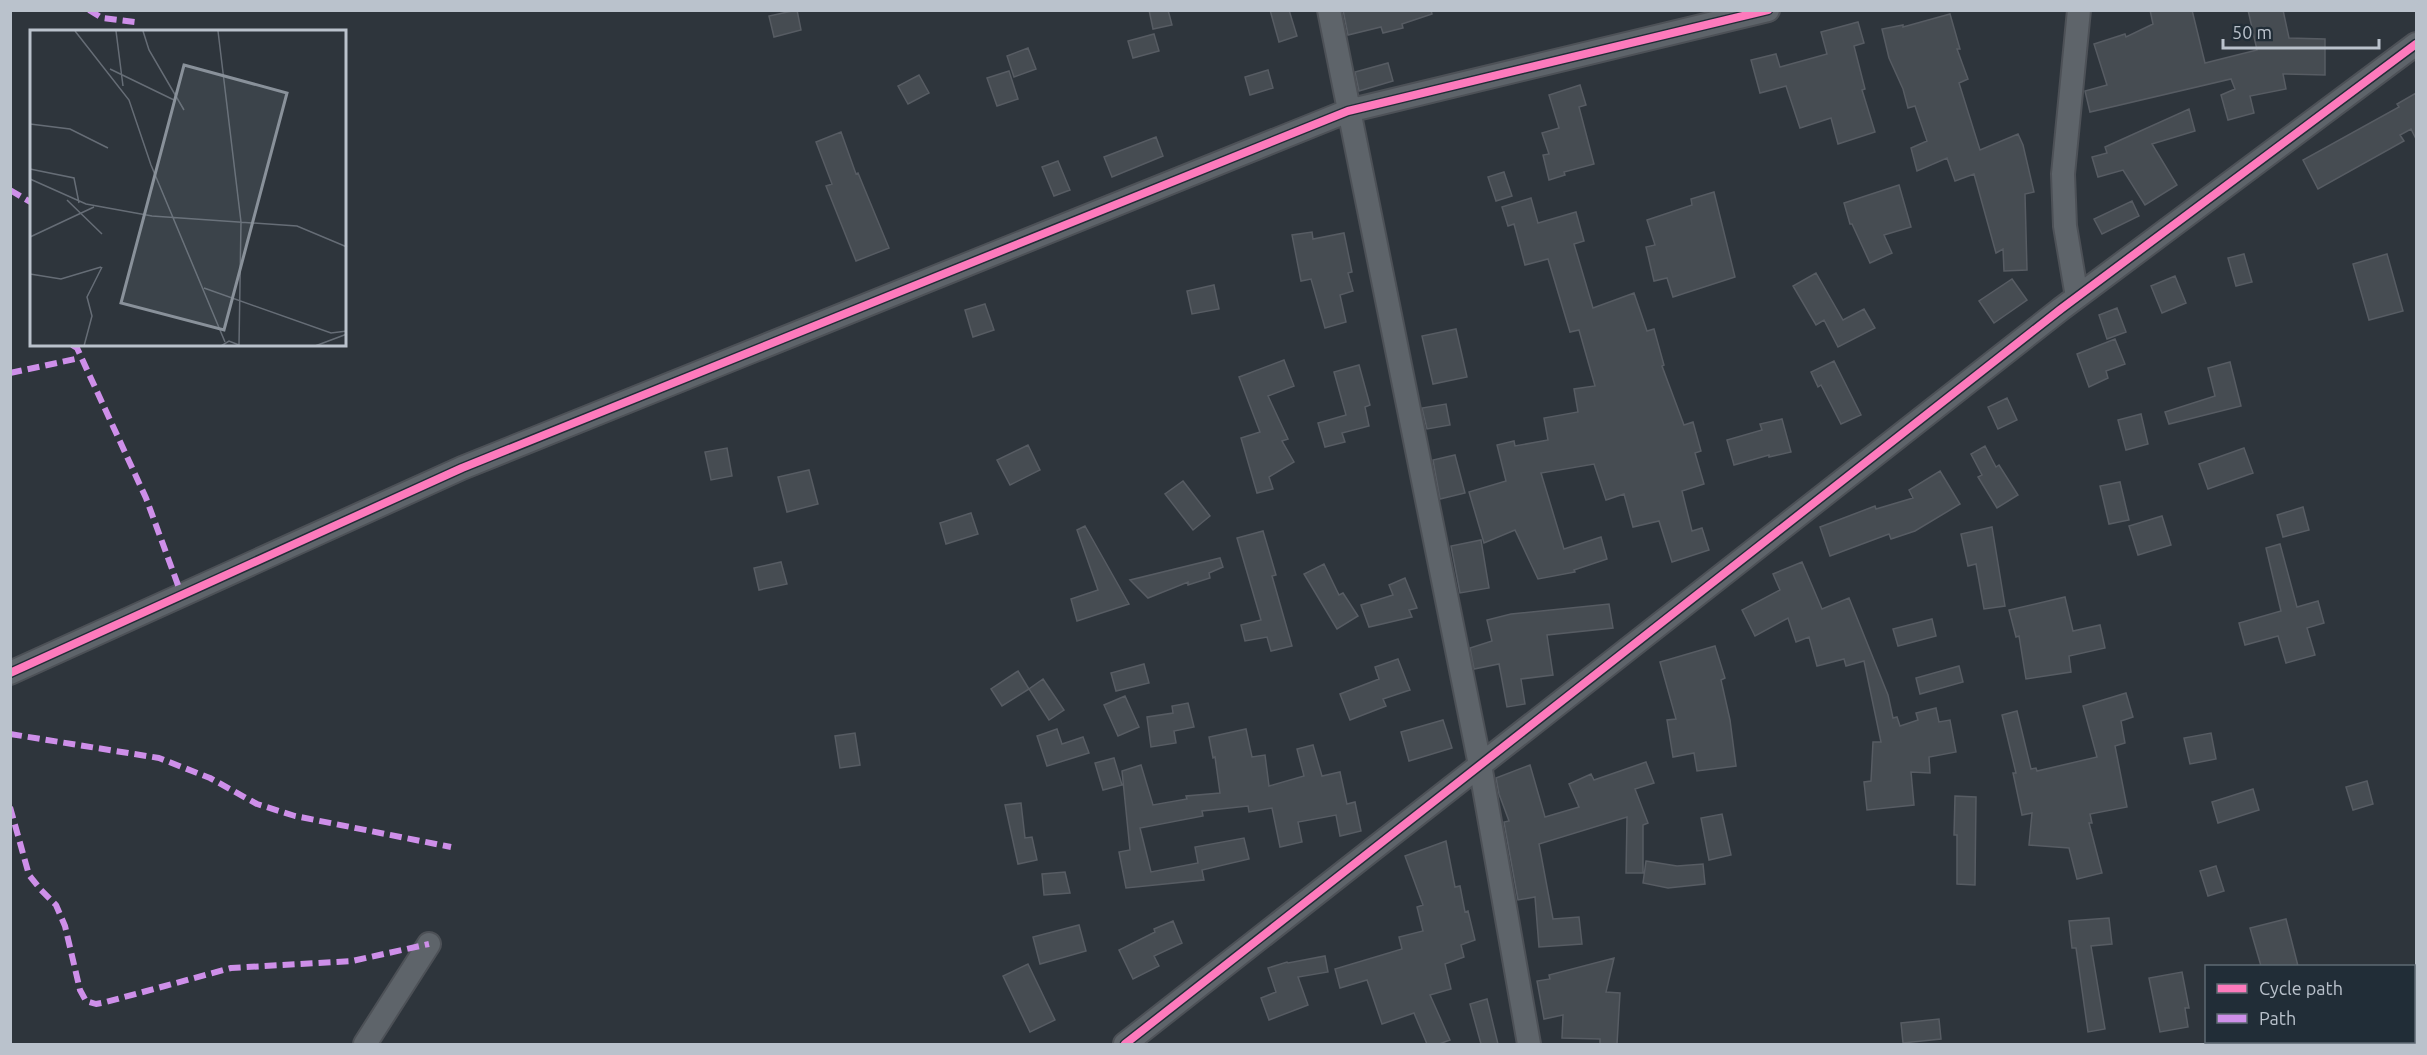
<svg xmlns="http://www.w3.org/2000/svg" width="2427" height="1055" font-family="Ubuntu,sans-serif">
<rect width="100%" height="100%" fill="#2e353c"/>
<!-- building -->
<path fill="#464c52" stroke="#575c63" stroke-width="1.5" d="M797,10L801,30L774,37L769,16Z
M1149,10H1168L1172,25L1153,29Z
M1270,10H1289L1297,36L1279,42Z
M1343,10H1431L1432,14L1402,24L1403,28L1383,33L1381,27L1348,35Z
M2150,10H2192L2205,63L2257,50L2248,10H2283L2289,38L2325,39V75L2283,74L2286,89L2250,96L2254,113L2228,120L2221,95L2235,89L2231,79L2090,112L2085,91L2107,85L2094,44L2125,34L2126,37L2153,24Z
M1950,14L1960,49H1957L1968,79L1959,83L1980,150L2018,134L2023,145L2034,192L2025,194L2027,270L2004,271L2003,249L1996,253L1974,174L1955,181L1947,158L1917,171L1911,148L1927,141L1915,106L1908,108L1903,89L1889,58L1882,29L1903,25V27Z
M1858,22L1864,43L1854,46L1865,89L1862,90L1875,132L1838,144L1831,118L1800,128L1786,86L1760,93L1751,60L1776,54L1780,67L1827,54L1821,32Z
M1154,34L1159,51L1133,58L1128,41Z
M1028,48L1036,69L1014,77L1007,56Z
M1388,63L1393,81L1359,91L1355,72Z
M1268,70L1273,88L1250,95L1245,77Z
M1009,71L1018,99L997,106L987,78Z
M919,75L929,93L908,104L898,86Z
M1580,85L1586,105L1579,107L1594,164L1564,172L1565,175L1549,180L1543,155L1549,154L1542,133L1559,128L1549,95Z
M2416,93V139L2411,129L2400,135L2404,141L2318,189L2303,160L2399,107L2397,104Z
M2189,109L2195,131L2152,144L2177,185L2145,205L2123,170L2098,177L2092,157L2107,153L2105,147Z
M841,132L856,174L858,173L889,248L856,261L826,186L832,184L816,142Z
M1156,137L1163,156L1112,177L1104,157Z
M1058,161L1070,190L1054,196L1042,167Z
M1504,172L1512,196L1496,201L1488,177Z
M1899,185L1911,227L1884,235L1892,253L1870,263L1852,224H1850L1844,203Z
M1714,192L1735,277L1673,297L1667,278L1654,281L1646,247L1655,245L1647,220L1692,205L1691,199Z
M1531,198L1538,223L1576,212L1584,241L1574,244L1593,308L1634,293L1647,331L1654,329L1664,365L1662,366L1684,425L1693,422L1701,451L1695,453L1704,484L1682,491L1692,531L1702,528L1709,550L1672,562L1659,521L1633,527L1624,494L1606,500L1594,464L1541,473L1564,549L1601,537L1607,559L1574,570L1575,572L1538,579L1515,530L1484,543L1469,492L1506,481L1497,445L1514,441L1515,446L1548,440L1544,418L1578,412L1574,389L1595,386L1579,330L1570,332L1548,259L1525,265L1514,224L1508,226L1502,207Z
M2132,201L2139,216L2102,234L2094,219Z
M1312,232L1313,239L1344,233L1352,272L1348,273L1353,291L1340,295L1346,322L1325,328L1311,279L1301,281L1292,235Z
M2244,254L2252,282L2236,286L2228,258Z
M2387,254L2403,311L2369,320L2353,264Z
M1816,273L1843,320L1864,309L1875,328L1838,347L1824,320L1816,325L1793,286Z
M2175,276L2186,303L2162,313L2151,286Z
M2012,279L2027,300L1994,323L1979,301Z
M1214,285L1219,309L1192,314L1187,291Z
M985,304L994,330L973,337L965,310Z
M2117,308L2126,332L2107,339L2099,315Z
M1456,329L1467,377L1433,384L1422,336Z
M2115,339L2125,364L2106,371L2108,378L2089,387L2077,354Z
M1284,360L1294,386L1268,396L1288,439L1282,441L1294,462L1269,477L1273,489L1257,493L1241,438L1260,432L1239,377Z
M1834,361L1861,415L1841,424L1821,385L1818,387L1811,372Z
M2230,362L2241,406L2169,424L2165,412L2215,396L2208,368Z
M1359,365L1370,405L1365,407L1369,426L1342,433L1345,442L1325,447L1318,423L1346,415L1334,372Z
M2007,398L2017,420L1998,429L1988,407Z
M1446,404L1450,425L1427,429L1422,408Z
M2141,414L2148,444L2126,450L2118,420Z
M1782,419L1791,452L1769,457V455L1734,465L1727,440L1762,430L1760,424Z
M1028,445L1040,470L1010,485L997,460Z
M1985,446L1996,467L1999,465L2018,495L1997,508L1978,477L1982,475L1971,454Z
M727,448L732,476L711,480L705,452Z
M2244,448L2253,473L2208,489L2199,464Z
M1455,455L1465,493L1440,499L1433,460Z
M809,470L818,504L787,512L778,477Z
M1940,471L1960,504L1915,531L1891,539L1889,534L1830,556L1820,527L1875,506L1876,509L1913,498L1909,490Z
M1183,481L1210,516L1193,530L1165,494Z
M2120,482L2129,520L2109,524L2100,486Z
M2303,507L2309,530L2283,537L2277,515Z
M971,513L978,534L946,544L940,523Z
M2162,516L2171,545L2138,555L2129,526Z
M1085,526L1129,604L1077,621L1071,599L1098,590L1077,530Z
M1992,527L2005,606L1984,609L1976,564L1968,566L1961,534Z
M1263,531L1276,575L1272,576L1292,646L1271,651L1267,637L1245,641L1241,625L1261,620L1237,538Z
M1481,540L1489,588L1460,593L1451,546Z
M2280,544L2297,607L2318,601L2324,623L2307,628L2315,655L2286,663L2278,636L2245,645L2239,623L2281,611L2266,548Z
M1220,558L1223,567L1209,573L1210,578L1188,585V582L1148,598L1130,580Z
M781,562L787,584L759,590L754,568Z
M1802,562L1822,609L1849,598L1888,695L1893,718L1897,717L1900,726L1918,720L1916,713L1936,708L1939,722L1950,720L1956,752L1929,757L1930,773L1911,772L1914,805L1867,810L1864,782L1871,781L1873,742H1881L1864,661L1846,666L1844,659L1817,666L1809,637L1796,642L1788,618L1755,636L1742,610L1780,590L1773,574Z
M1324,564L1339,595L1343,593L1358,616L1337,629L1304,574Z
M1405,578L1417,608L1409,610L1412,617L1369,627L1361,605L1393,595L1389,585Z
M2065,597L2073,631L2100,625L2105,648L2069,656L2071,672L2026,679L2019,636L2016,637L2009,610Z
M1609,604L1613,628L1547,635L1553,675L1521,679L1525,704L1507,707L1499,664L1474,669L1470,648L1492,641L1487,620L1511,614Z
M1932,619L1936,636L1898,646L1893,629Z
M1715,646L1725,678L1721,680L1730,720L1736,766L1697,771L1694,753L1673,757L1667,720L1676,719L1660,662Z
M1398,659L1410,690L1383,699L1386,706L1350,720L1340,694L1379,679L1375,667Z
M1144,664L1149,683L1116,691L1111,673Z
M1959,666L1963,682L1920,694L1916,678Z
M1018,671L1029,689L1002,706L991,689Z
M1043,679L1064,710L1049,720L1029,689Z
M2126,693L2133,717L2121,721L2125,743L2115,746L2127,807L2090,814L2092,823H2089L2102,873L2077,879L2069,848L2029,845L2032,813L2022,815L2013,773H2016L2002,715L2017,711L2031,769L2036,768L2037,771L2097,757L2083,706Z
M1125,696L1139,727L1118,736L1104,705Z
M1188,703L1194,727L1174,731L1176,743L1151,747L1147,717L1173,713L1172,706Z
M1443,720L1452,748L1409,761L1401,732Z
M1057,729L1062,744L1083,737L1089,753L1047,766L1037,736Z
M1246,729L1252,757L1265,755L1269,786L1304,776L1297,749L1313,745L1322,776L1340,772L1347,804L1355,802L1361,831L1340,836L1336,815L1298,822L1302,842L1280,847L1272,808L1249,812L1248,806L1202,811L1203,816L1140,828L1151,872L1198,863L1195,847L1244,838L1249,859L1202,870L1204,880L1126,888L1119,852L1130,850L1122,771L1141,765L1153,805L1187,799L1186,796L1220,793L1215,757L1213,758L1209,737Z
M855,733L860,765L840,768L835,736Z
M2211,733L2216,759L2190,764L2184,738Z
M1114,758L1122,785L1103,790L1095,763Z
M1646,762L1654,783L1635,789L1648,823L1643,825V873H1626L1627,817L1539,844L1553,919L1579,917L1582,944L1539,947L1535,897L1518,900L1504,822L1509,821L1499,794L1496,778L1530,765L1545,817L1579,807L1569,784L1591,774L1594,780Z
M2367,781L2373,804L2353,810L2346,787Z
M2253,789L2259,810L2218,823L2212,802Z
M1955,796L1976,797L1975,885L1957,884V835H1954Z
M1021,803L1025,838L1032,837L1037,860L1018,864L1005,805Z
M1722,814L1731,855L1709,860L1701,818Z
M1446,841L1455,887L1460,886L1465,912L1468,911L1475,940L1461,945L1464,957L1445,964L1451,989L1430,995L1450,1040L1439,1044H1427L1414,1013L1382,1024L1367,980L1340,988L1335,969L1402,949L1399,937L1423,931L1417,907L1423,905L1405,856Z
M1646,861L1677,866L1703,864L1705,884L1668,888L1643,883Z
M2216,866L2224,891L2208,896L2200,871Z
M1065,872L1070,893L1044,895L1042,874Z
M2109,918L2112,944L2091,946L2105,1029L2088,1032L2076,948H2072L2069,921Z
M2286,919L2298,966H2261L2250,928Z
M1173,921L1182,943L1154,956L1159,966L1133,979L1119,950L1155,932L1154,929Z
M1079,925L1086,951L1040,964L1033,937Z
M1325,956L1328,972L1298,977L1308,1005L1269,1020L1261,998L1276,992L1268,968L1287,962L1288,963Z
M1614,958L1606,992L1620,993L1617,1044H1600V1039L1562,1038L1563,1015L1544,1019L1537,981L1550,979L1549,975Z
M1028,964L1055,1020L1030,1032L1003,976Z
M2182,972L2189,1008H2185L2188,1027L2160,1032L2149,978Z
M1487,999L1498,1044H1481L1470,1004Z
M1939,1019L1941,1039L1903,1043L1901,1023Z"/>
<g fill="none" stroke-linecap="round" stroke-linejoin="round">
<!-- street casing -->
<g stroke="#4d5157" stroke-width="26">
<path id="street" d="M1329,10L1480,765L1529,1044
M2077,297L2065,226L2063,174L2079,10
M10,673L462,468L1348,111L1768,10
M365,1044L429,944
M1125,1044L2061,309L2416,44"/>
</g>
<!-- street -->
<use href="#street" stroke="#5e646a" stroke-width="22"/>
<!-- quiet -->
<path stroke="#ce8fe9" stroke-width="6" stroke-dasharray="12 6" stroke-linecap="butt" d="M89,10L102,18L135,22
M10,190L32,203
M72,345L77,348L146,498L182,596
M10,373L80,358
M10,734L159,758L210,778L257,804L295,816L451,847
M10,807L29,875L41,890L56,905L65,926L80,990L86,1001L96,1004L106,1002L231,968L352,961L429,944"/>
<!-- cycleway casing -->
<g stroke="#212d37" stroke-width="11">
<path id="cycleway" d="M10,673L462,468L1348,111L1768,10
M1125,1044L2061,309L2416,44"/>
</g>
<!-- cycleway -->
<use href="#cycleway" stroke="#fd7abc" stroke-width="8"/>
</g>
<!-- overview -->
<g transform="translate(30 30)">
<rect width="316" height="316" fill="#2e353c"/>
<path fill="none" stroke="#666d76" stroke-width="1.5" d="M45,1L99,70L121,135L195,312M86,1L93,56M113,1L119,20L154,80M188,1L211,192L209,315M80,39L144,70M0,94L40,99L78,118M0,139L44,148L49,173M0,149L56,174L122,186L267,196L317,217M37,170L72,204M0,207L64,177M0,244L31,249L71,237M174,258L301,303L317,301M54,316L62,286L57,267L72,237M191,316L199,311L209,315M285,316L317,304"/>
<path fill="#89919a" fill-opacity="0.15" stroke="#89919a" stroke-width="3" d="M154,35L257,63L194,300L91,273Z"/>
<rect width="316" height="316" fill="none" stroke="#bac2cc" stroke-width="3"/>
</g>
<!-- border -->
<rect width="2427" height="1055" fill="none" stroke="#bac2cc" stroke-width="24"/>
<!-- legend -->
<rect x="2205" y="965" width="210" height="78" fill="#212d37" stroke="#5e6973" stroke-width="1.5"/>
<rect x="2217" y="984" width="30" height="9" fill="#fd7abc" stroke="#5e6973" stroke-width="1.5"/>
<text x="2259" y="995" font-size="18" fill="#bac2cc">Cycle path</text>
<rect x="2217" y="1014" width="30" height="9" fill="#ce8fe9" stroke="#5e6973" stroke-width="1.5"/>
<text x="2259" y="1025" font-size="18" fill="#bac2cc">Path</text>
<!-- scale -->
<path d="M2223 39v9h156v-9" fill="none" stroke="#bac2cc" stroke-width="3"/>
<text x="2232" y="39" font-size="18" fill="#bac2cc" stroke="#212d37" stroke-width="4.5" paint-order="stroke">50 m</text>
</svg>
